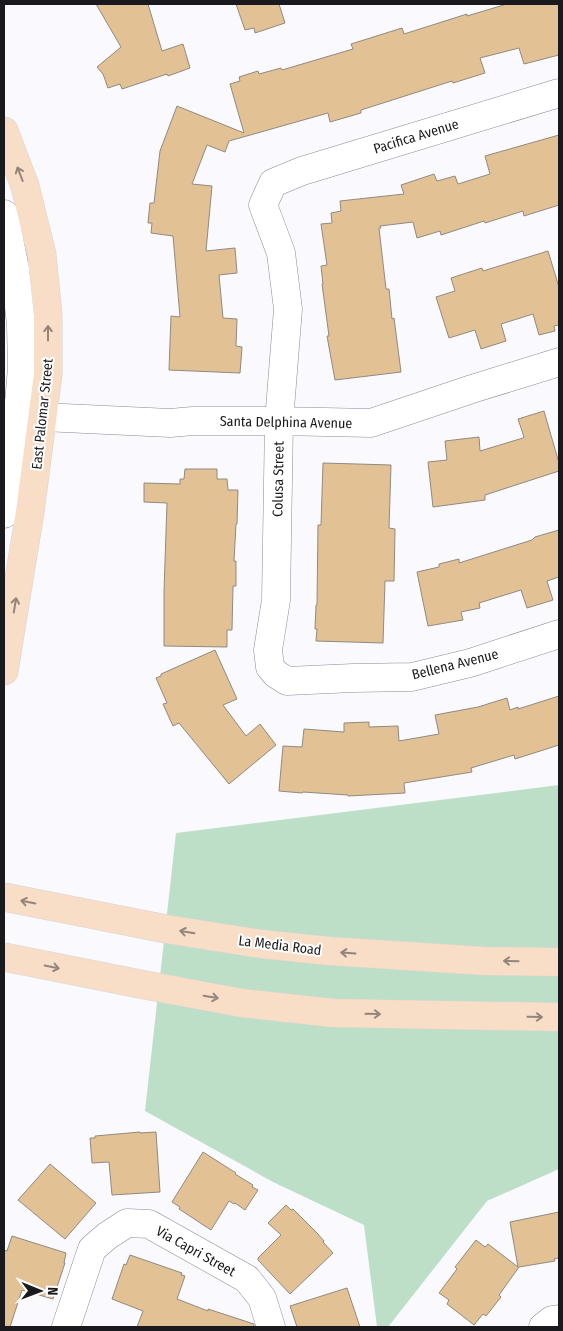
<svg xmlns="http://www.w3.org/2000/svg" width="563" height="1331" font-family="'Fira Sans Condensed',sans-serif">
<rect width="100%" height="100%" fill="#f9f9fe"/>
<!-- green -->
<path fill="#bedfc7" d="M559,785V1169L487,1201L388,1327H377L364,1225L273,1182L145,1111L176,833Z"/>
<!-- building -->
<path fill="#e2c195" stroke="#918a80" d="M96,4H148L162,51L183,44L190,68L168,76L167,74L122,89L120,84L108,88L103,74L97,67L121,47Z
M236,4H279L285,23L255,33L254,28L245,30Z
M507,4H559V55L524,64L519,48L480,58L485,73L453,83L452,81L361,110V113L330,122L328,113L229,141L225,152L207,145L192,184L212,186L206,251L235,248L237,273L219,275L223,318L237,319L236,346L242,347L240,373L169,370L171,316L180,317L173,236L151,233L152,223H148L150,203H154L160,151L177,106L244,133L230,84L240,81L239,77L258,71L259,74L281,68L282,70L353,49L351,44L402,28L404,34L467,14V16Z
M559,135V205L524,216L523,211L485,223L484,221L441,235L440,231L417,238L413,222L380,226L381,228H379L386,289H389L392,319L394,318L401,372L335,380L327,336H329L322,284H323L321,266L327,265L321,224L332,223L331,213L341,211L340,201L404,194L401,185L434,174L437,181L455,176L458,184L490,174L485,156Z
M548,251L559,287V325L554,326L555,331L539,335L533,314L501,324L506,341L481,349L475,330L449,338L436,297L455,291L451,278L482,268L483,271Z
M544,411L559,463V471L485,495V500L433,507L428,462L447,460L445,441L479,437L480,451L523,438L524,437L518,419Z
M323,463L391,465L389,528L395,529L394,581H385L383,643L316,641L317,629H315L316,605H317L318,525H321Z
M185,469H217V479H227L228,490H238L237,524H236L234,561H236V586H233L232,630H227V647L164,646V592L167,503L144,502V483L180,484V479H184Z
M559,530V577L547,581L553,600L527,608L521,590L479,603L480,608L461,612L463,620L428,626L417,572L439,567V564L459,559V563L532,540L535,537Z
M215,650L237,699L223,705L246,736L260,724L276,745L229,784L179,723L173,726L163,704L167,703L156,678L161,676V674Z
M559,696V745L515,759L514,755L471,768L472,772L404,783L405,793L348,796V795L303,792L302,793L279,791L283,746L302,747L304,729L344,732V723L369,722V727L398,726L399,741L439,734L435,715L478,707L507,698L510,710L518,707V709Z
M140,1132V1133L156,1132L160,1192L112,1195L109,1162L92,1163L90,1138H95V1136Z
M203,1152L236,1173L235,1174L253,1185L252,1187L258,1190L245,1210L235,1203L234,1204L229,1201L211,1230L179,1209L180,1207L172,1202Z
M50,1164L96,1203L65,1239L18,1200Z
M286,1205L291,1210L293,1209L317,1233L324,1241L323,1242L333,1253L290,1294L258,1260V1258L281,1235L268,1223Z
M559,1212V1258L554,1259L555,1261L519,1267L499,1295L501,1297L486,1316L483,1314L474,1325L447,1304L449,1300L439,1293L457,1269L455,1267L476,1240L485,1247L488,1244L518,1267L510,1222Z
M12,1236L66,1253L64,1263H65L53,1299L22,1290L10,1327H4V1250L7,1251Z
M130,1255L182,1273L181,1275L185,1276L177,1299L208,1311V1309L254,1324V1327H137L143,1311L112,1299L124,1264L126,1265Z
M347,1288L360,1327H297L290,1306Z"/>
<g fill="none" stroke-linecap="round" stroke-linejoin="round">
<!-- minor casing -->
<g stroke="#8b8b96" stroke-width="29">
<path id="minor" d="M559,93L302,171L273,183L263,205L281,253L288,309L279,421L276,600L268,650L270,667L276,674L287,681L353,678L412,677L470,663L559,634
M4,214L15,269L21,325L22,368L18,415L4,514
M4,413L43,417L170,423L193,421H279L371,423L472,389L559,362
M66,1327L92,1249L107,1236L127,1223L149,1224L247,1279L262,1298L271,1327
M543,1327L552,1320L559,1319"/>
</g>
<!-- major casing -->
<g stroke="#d6d6d6" stroke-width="29">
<path id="major" d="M4,131L25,186L42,255L48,315V374L30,512L4,671
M4,897L166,929L261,944L329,951L484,961L559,962
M4,957L145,985L242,1003L333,1013L559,1017"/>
</g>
<!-- minor -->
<use href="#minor" stroke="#fff" stroke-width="28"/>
<!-- major -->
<use href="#major" stroke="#f8ddc7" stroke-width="28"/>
</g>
<!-- one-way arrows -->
<defs><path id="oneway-shaft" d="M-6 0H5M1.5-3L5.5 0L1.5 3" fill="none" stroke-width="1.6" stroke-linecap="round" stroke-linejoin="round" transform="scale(1.25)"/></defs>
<g stroke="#94857b">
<use href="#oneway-shaft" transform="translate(20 174) rotate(-111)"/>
<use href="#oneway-shaft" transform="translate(48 333) rotate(-90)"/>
<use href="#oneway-shaft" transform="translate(15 605) rotate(-81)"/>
<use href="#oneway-shaft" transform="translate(28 902) rotate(-169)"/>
<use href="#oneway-shaft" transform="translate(187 932) rotate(-171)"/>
<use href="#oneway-shaft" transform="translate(348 953) rotate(-176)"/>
<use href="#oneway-shaft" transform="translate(511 961) rotate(-179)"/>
<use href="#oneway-shaft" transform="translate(52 967) rotate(11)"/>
<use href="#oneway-shaft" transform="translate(211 997) rotate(10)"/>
<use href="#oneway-shaft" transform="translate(373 1014) rotate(1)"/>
<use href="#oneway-shaft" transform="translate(535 1017) rotate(1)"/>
</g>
<g text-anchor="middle" stroke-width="4" stroke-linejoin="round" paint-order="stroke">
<!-- street labels -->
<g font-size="14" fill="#1a1a1e" stroke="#fff">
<text transform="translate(416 136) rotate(-17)" y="5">Pacifica Avenue</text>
<text transform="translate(42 414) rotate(-84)" y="5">East Palomar Street</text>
<text transform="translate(286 422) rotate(1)" y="5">Santa Delphina Avenue</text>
<text transform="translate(278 479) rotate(-89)" y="5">Colusa Street</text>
<text transform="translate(455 664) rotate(-14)" y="5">Bellena Avenue</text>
<text transform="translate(280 945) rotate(7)" y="5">La Media Road</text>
<text transform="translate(196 1251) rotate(29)" y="5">Via Capri Street</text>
</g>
</g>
<!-- border -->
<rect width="563" height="1331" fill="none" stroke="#1a1a1e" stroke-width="10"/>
<!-- north arrow -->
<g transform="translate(40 1291) rotate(91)" stroke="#ffffff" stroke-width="4" paint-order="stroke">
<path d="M0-4L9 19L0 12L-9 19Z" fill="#1a1a1e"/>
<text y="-8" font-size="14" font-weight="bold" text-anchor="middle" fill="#1a1a1e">N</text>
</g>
</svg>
